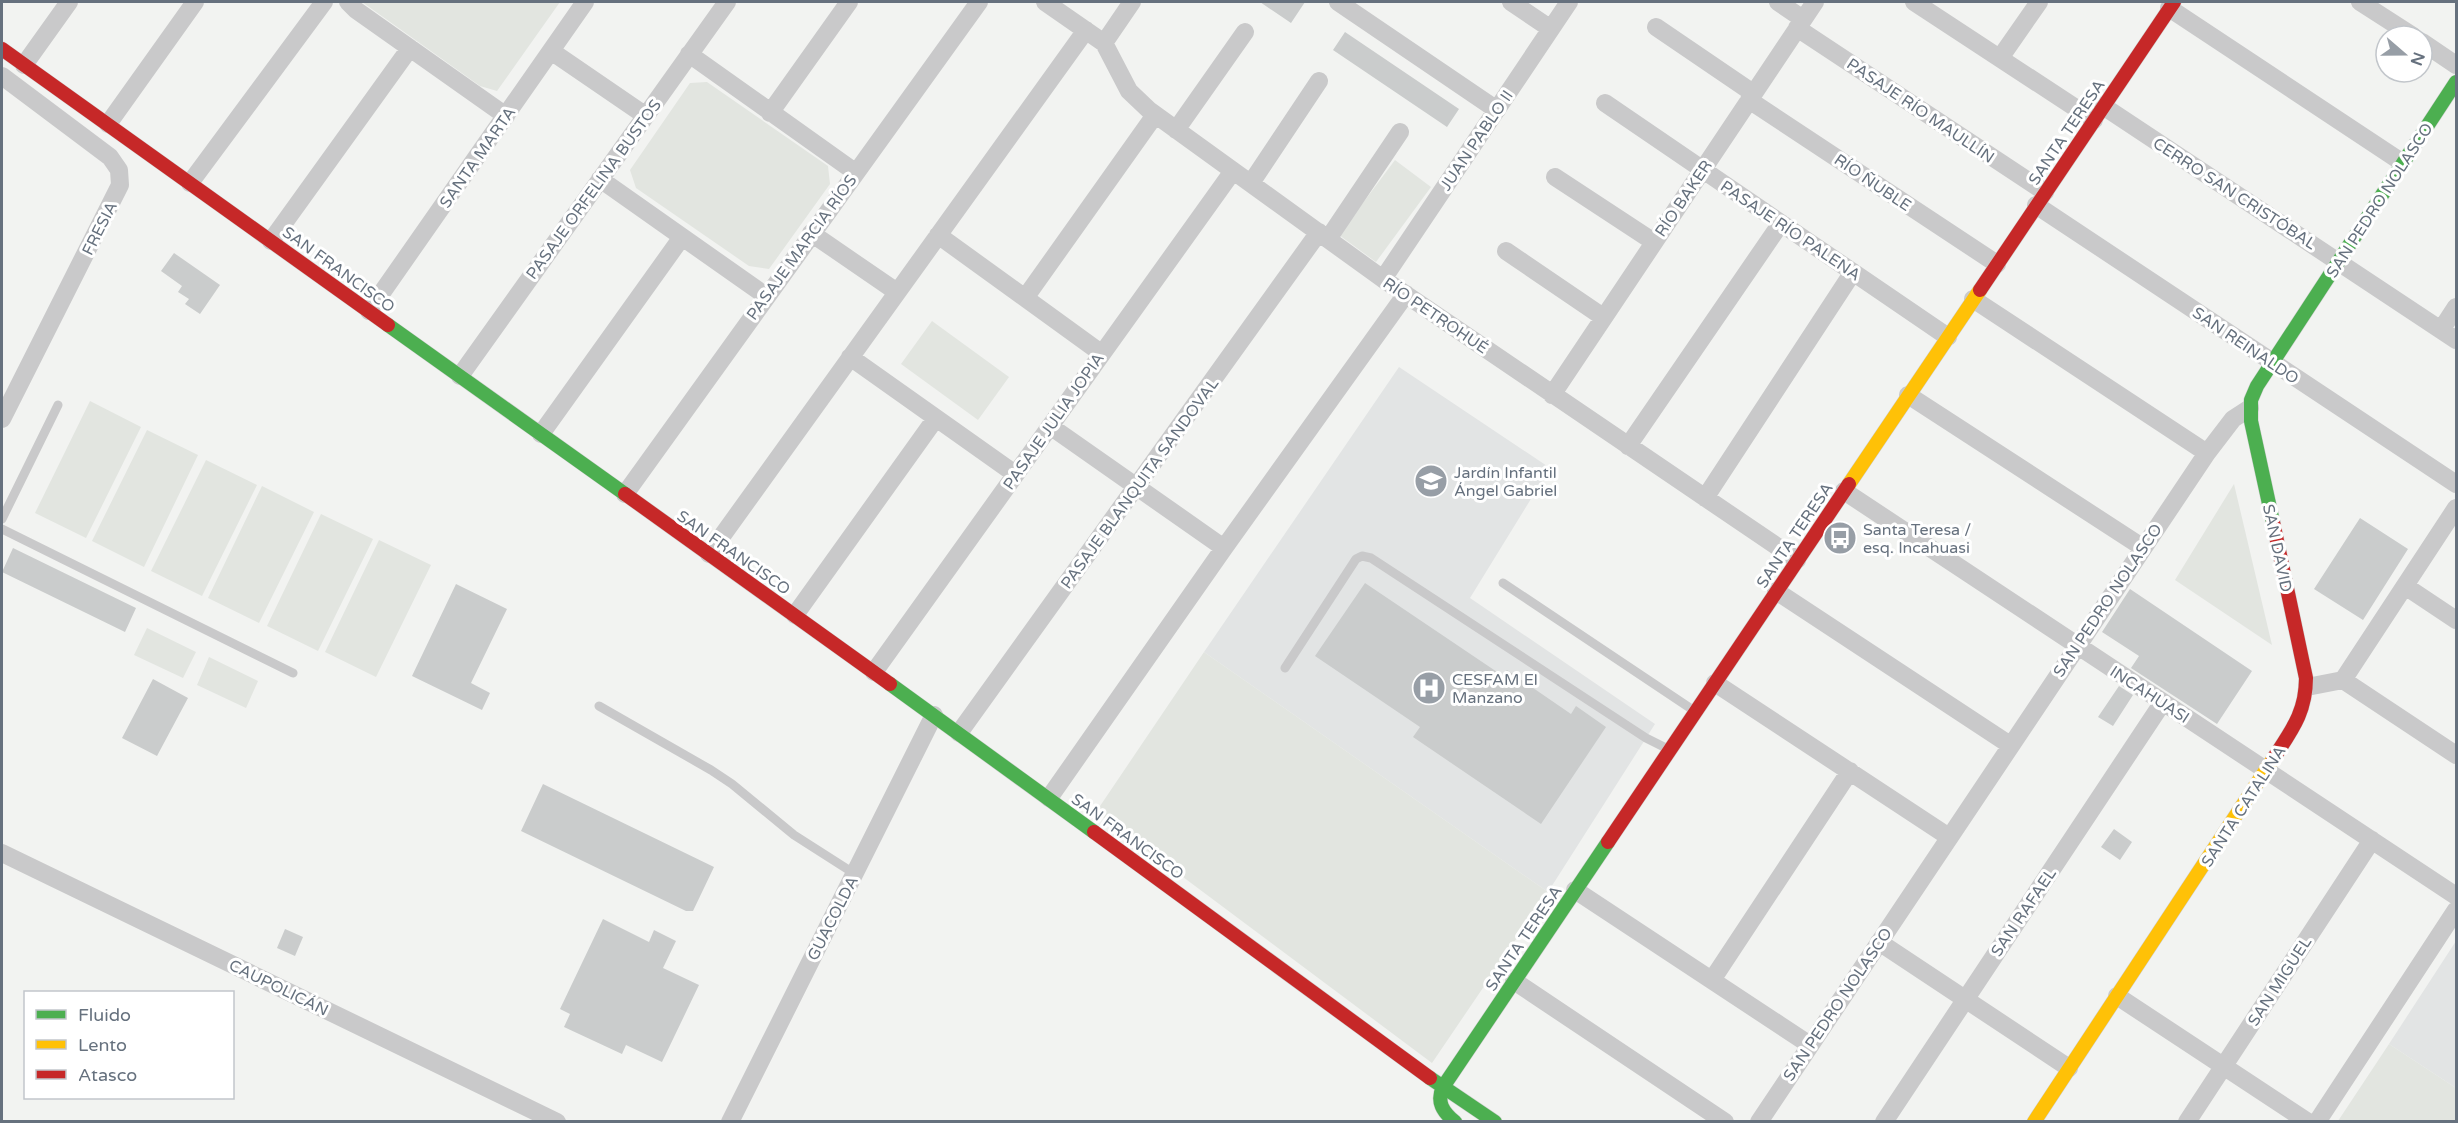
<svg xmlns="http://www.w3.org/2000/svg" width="2458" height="1123" font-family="'Varela Round',sans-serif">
<rect width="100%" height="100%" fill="#f2f3f1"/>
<!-- built -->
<path fill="#e2e4e4" d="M1399,367L1550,468L1470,598L1655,724L1548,892L1204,652Z
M2456,941V1088L2389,1044Z"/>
<!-- green -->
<path fill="#e2e5e0" d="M362,2H560L497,91L480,86Z
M707,82L828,166L830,184L769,269L749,266L636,188L630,170L690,83Z
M1395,160L1431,187L1376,262L1339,235Z
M932,321L1009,377L978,420L901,364Z
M90,401L141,427L86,538L35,513Z
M147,430L198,455L144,567L92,541Z
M206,460L257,485L202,596L151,571Z
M2234,484L2272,645L2175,580Z
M262,486L314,512L259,623L208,598Z
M321,514L373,539L318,651L267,626Z
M379,540L431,565L376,677L325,652Z
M147,628L196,652L183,678L134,655Z
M1204,652L1548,892L1432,1063L1096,812Z
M209,657L258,681L246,708L197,685Z
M2389,1044L2456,1088V1121H2338Z"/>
<!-- building -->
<path fill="#cacccc" d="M1260,2H1305L1291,23Z
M1345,32L1459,109L1447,127L1333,50Z
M174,253L220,285L200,314L185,304L189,299L178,292L182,286L161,271Z
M2360,518L2408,549L2363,620L2314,589Z
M13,548L136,608L125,632L2,572Z
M1365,583L1503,676L1507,670L1571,714L1576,706L1606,727L1541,824L1413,737L1420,727L1315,656Z
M456,584L507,609L471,683L490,693L482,710L412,676Z
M2130,589L2252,671L2217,724L2131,668L2139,656L2102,632Z
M153,679L188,698L157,756L122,738Z
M2119,686L2133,695L2113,726L2098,717Z
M543,784L714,867L693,911H686L521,831Z
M2114,829L2132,842L2120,860L2101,847Z
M603,919L649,942L654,930L676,941L663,968L699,985L662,1062L626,1045L622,1054L564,1027L570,1014L560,1009Z
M285,929L303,937L295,956L277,948Z"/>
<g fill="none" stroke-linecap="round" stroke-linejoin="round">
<!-- fast casing -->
<g stroke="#cecfcf" stroke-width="15">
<path id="fast" d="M388,325L625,494
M2273,522L2251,421V400L2257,386L2456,82
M890,684L1094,832
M1430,1078L1495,1122
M1455,1122C1443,1112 1436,1102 1443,1087L1608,842"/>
</g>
<!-- slow casing -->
<g stroke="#cecfcf" stroke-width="15">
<path id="slow" d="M1849,484L1980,290
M2034,1122L2273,759"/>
</g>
<!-- jam casing -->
<g stroke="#cecfcf" stroke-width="15">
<path id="jam" d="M2,49L388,325
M1980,290L2174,2
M625,494L890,684
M2273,759C2291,731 2306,713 2306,678L2273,522
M1094,832L1430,1078
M1608,842L1849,484"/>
</g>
<!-- lane -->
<path stroke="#c9c9ca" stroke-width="9" d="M2,519L58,405
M2,529L293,673
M1503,583L1693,710
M1285,668L1356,559L1362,556L1371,558L1646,738L1670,750
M599,706L711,770L732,784L794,835L855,874"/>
<!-- street -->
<path stroke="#c9c9ca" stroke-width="18" d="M348,2L356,10L506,116
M1045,2L1104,43L1129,91L1149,110L1383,279L1797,560
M1338,2L1497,110
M1511,2L1551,29
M1778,2L1803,19
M1914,2L2094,120
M2360,2L2413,36
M2169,8L2403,163
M1656,27L1753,93
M1797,28L2045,192
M2422,42L2456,65
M1104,43L1132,2
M551,51L646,116
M689,54L855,172
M2000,58L2039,2
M24,65L69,2
M2,76L110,157L119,170L120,185L2,419
M1749,100L1997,264
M1605,103L1948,337
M2103,106L2456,340
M770,113L849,2
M108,124L195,2
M1176,130L1245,32
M1555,177L1654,242
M600,179L766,296
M190,183L324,2
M1251,183L1319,81
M2036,205L2456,484
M811,233L897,292
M938,235L1101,353
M1328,239L1400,132
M271,241L410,48
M1506,251L1603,317
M1383,279L1569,2
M1025,298L1155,115
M1973,299L2207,453
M369,311L585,2
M2441,330L2456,307
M850,357L1015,474
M460,376L727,2
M1552,395L1815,2
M1908,395L2142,547
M1050,426L1224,548
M541,434L682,237
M1628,446L1781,223
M1844,491L2456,896
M625,494L979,2
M1705,498L1853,272
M709,554L1086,30
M2405,586L2456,620
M1776,591L2010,745
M795,615L936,418
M874,672L1233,171
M2343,680L2456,755
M1715,683L1949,837
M2307,687L2343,680L2456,508
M959,733L1319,232
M1049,798L1224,548L1406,294
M2,853L557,1122
M1575,890L1810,1045
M1879,942L2069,1068
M1712,980L1850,771
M1514,981L1725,1122
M2117,996L2308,1122
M730,1122L934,715
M1759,1122L2207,453L2233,419L2250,408
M1884,1122L2163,702
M2187,1122L2372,840
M2317,1122L2456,910"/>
<!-- fast -->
<use href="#fast" stroke="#4caf50" stroke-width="14"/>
<!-- slow -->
<use href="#slow" stroke="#ffc107" stroke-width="14"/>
<!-- jam -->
<use href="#jam" stroke="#c62828" stroke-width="14"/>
</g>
<!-- icons -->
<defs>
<g id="school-disc" transform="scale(1.725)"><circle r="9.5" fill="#979ea6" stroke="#fff"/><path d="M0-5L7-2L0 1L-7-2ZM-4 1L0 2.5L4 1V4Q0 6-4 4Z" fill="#fff"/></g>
<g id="bus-disc" transform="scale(1.725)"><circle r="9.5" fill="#979ea6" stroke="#fff"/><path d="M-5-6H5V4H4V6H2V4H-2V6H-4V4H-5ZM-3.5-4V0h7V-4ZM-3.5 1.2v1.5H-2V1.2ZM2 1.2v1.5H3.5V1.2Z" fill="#fff"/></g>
<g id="hospital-disc" transform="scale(1.725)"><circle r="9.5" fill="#979ea6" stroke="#fff"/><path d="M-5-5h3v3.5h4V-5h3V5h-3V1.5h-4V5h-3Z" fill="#fff"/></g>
</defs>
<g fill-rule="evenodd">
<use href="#school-disc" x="1431" y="481"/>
<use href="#bus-disc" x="1840" y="538"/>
<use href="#hospital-disc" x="1429" y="688"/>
</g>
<g text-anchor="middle" stroke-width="6" stroke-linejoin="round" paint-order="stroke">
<!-- street labels -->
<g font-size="16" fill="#66717e" stroke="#fff">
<text transform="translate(1921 110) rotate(34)" y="6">PASAJE RÍO MAULLÍN</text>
<text transform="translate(2066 132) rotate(-56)" y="6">SANTA TERESA</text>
<text transform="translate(1476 140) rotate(-56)" y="6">JUAN PABLO II</text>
<text transform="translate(477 157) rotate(-55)" y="6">SANTA MARTA</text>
<text transform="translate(1873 182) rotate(34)" y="6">RÍO ÑUBLE</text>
<text transform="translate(593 189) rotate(-54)" y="6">PASAJE ORFELINA BUSTOS</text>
<text transform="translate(2235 193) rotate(33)" y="6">CERRO SAN CRISTÓBAL</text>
<text transform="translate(1683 198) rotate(-56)" y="6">RÍO BAKER</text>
<text transform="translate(2379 200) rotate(-57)" y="6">SAN PEDRO NOLASCO</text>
<text transform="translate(99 228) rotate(-63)" y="6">FRESIA</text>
<text transform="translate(1791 230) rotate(34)" y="6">PASAJE RÍO PALENA</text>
<text transform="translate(801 247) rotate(-54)" y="6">PASAJE MARCIA RÍOS</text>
<text transform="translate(339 269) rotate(36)" y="6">SAN FRANCISCO</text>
<text transform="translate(1436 315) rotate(34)" y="6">RÍO PETROHUÉ</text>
<text transform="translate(2246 345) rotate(34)" y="6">SAN REINALDO</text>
<text transform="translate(1053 421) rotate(-55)" y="6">PASAJE JULIA JOPIA</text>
<text transform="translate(1139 483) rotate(-54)" y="6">PASAJE BLANQUITA SANDOVAL</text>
<text transform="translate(1794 535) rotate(-56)" y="6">SANTA TERESA</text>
<text transform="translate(2278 548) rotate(78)" y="6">SAN DAVID</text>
<text transform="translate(734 552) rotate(35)" y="6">SAN FRANCISCO</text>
<text transform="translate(2107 600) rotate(-56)" y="6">SAN PEDRO NOLASCO</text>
<text transform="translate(2150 694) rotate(33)" y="6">INCAHUASI</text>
<text transform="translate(2243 806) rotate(-57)" y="6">SANTA CATALINA</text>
<text transform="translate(1128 836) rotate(36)" y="6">SAN FRANCISCO</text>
<text transform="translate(2023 912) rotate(-56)" y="6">SAN RAFAEL</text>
<text transform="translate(832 918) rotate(-63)" y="6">GUACOLDA</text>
<text transform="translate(1523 938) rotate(-56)" y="6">SANTA TERESA</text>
<text transform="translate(2279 981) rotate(-57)" y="6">SAN MIGUEL</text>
<text transform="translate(279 987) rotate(26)" y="6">CAUPOLICÁN</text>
<text transform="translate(1837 1004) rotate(-56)" y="6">SAN PEDRO NOLASCO</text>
</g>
<!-- poi labels -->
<g font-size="16" fill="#66717e" stroke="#fff" text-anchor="start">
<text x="1454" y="478">Jardín Infantil<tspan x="1454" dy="18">Ángel Gabriel</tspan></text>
<text x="1863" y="535">Santa Teresa /<tspan x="1863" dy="18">esq. Incahuasi</tspan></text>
<text x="1452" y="685">CESFAM El<tspan x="1452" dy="18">Manzano</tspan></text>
</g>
</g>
<!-- border -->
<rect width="2458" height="1123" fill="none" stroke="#66717e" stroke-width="6"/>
<!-- legend -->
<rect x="24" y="991" width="210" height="108" fill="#ffffff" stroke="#c2c6cb" stroke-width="1.5"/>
<rect x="36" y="1010" width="30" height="9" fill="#4caf50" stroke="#c2c6cb" stroke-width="1.5"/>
<text x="78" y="1021" font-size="18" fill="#66717e">Fluido</text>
<rect x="36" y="1040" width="30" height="9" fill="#ffc107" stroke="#c2c6cb" stroke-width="1.5"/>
<text x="78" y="1051" font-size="18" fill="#66717e">Lento</text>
<rect x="36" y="1070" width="30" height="9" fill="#c62828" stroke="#c2c6cb" stroke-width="1.5"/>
<text x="78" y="1081" font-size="18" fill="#66717e">Atasco</text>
<!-- north arrow -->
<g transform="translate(2404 54) rotate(110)"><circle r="28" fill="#ffffff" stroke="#c2c6cb" stroke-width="1.5"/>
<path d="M0-4.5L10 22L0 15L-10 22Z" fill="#979ea6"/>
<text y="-9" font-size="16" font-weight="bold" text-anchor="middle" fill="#66717e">N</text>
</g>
</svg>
